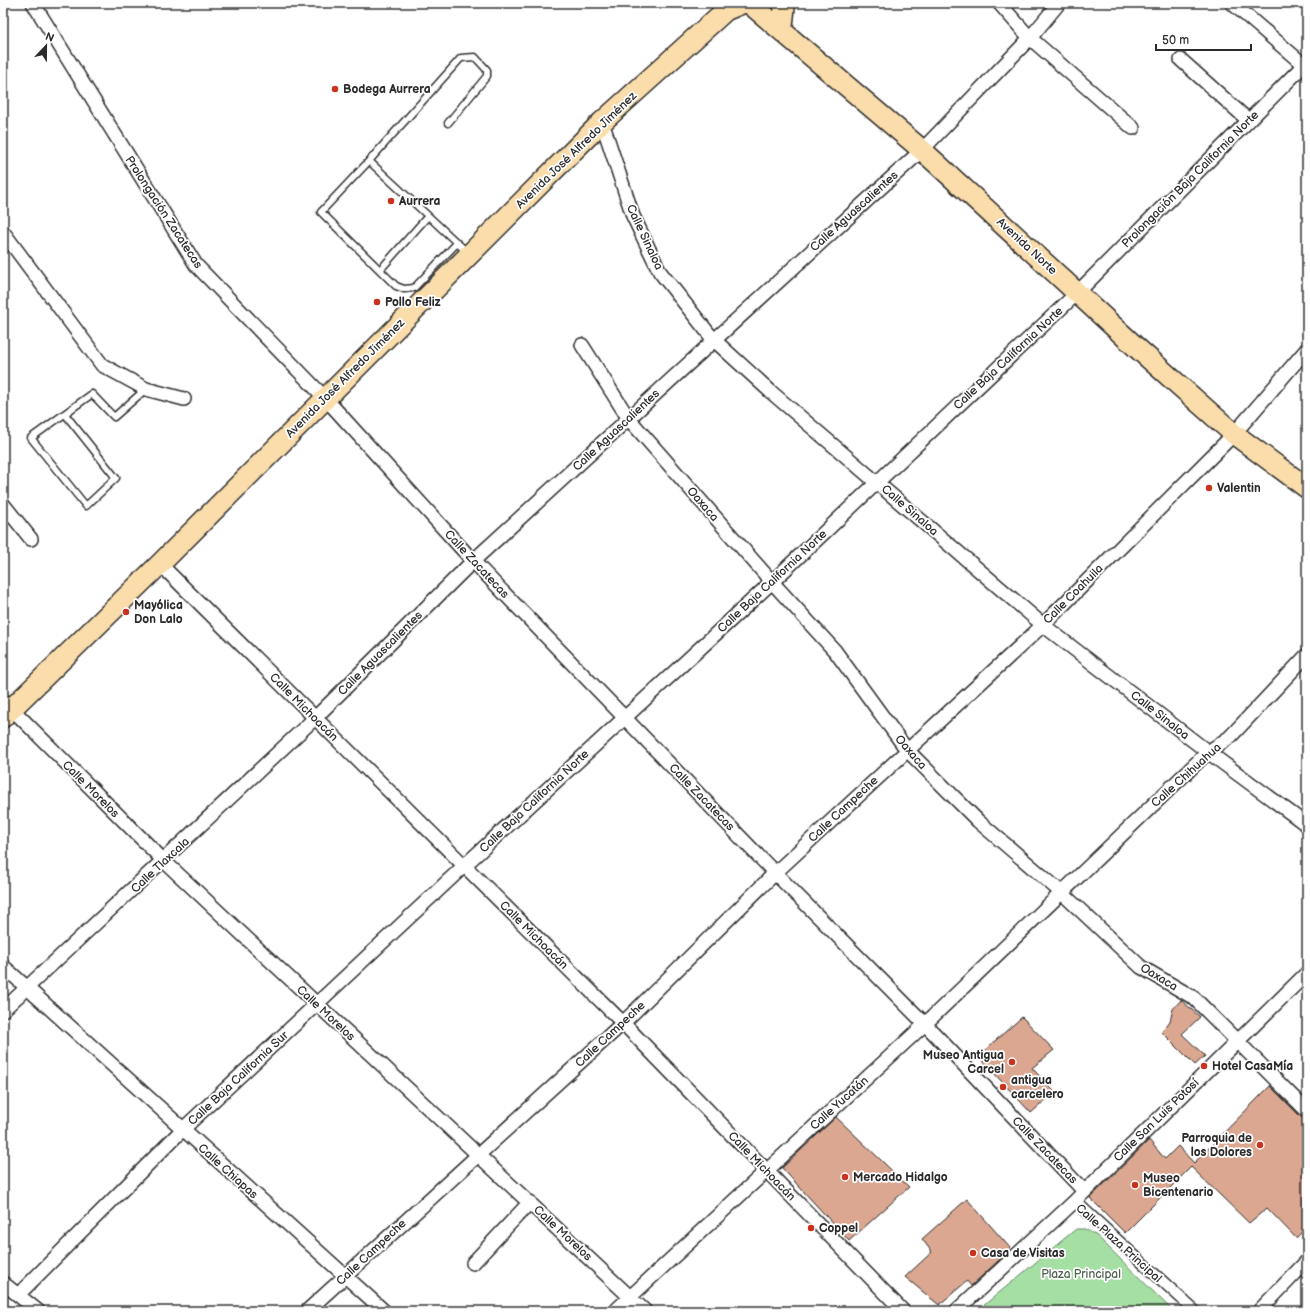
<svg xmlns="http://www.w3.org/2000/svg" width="1310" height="1314" font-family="'Balsamiq Sans',sans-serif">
<rect width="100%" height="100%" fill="#fff"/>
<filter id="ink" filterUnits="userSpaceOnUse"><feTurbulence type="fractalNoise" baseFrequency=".025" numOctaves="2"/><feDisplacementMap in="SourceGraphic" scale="8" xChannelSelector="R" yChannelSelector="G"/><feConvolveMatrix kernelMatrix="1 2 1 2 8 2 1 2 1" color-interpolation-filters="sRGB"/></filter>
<g filter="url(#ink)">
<!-- green -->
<path fill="#a5dfa4" stroke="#688568" d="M1076,1229H1085L1097,1236L1173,1311H977Z"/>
<!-- building -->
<path fill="#dba790" stroke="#2b2b2b" d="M1181,1000L1200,1017L1182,1034L1205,1056L1195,1065L1162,1032L1170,1021L1173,1009Z
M1022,1017L1054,1050L1032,1068L1055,1092L1031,1113L978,1056Z
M1270,1086L1307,1123V1227L1296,1238L1267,1208L1249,1223L1191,1167L1125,1233L1090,1198L1149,1140L1165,1159L1178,1146L1194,1163Z
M836,1117L909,1187L849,1241L782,1168Z
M967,1199L1011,1249L971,1286L967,1281L939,1305L905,1277L932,1252L922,1239Z"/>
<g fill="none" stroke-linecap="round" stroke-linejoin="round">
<!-- service casing -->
<g stroke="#2b2b2b" stroke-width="9">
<path id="service" d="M369,161L461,58L475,57L487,70V76L448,123
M457,243L414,288L404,289L396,286L321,212L369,161L468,253
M380,270L428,216
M65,414L116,478L86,506L31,438L92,394L114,417L146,389"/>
</g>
<!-- pedestrian casing -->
<g stroke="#2b2b2b" stroke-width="13">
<path id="pedestrian" d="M1075,1201L1195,1311"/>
</g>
<!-- minor casing -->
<g stroke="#2b2b2b" stroke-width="16">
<path id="minor" d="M33,3L196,265L325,398L473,561L775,873L925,1024L1084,1191
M999,3L1030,38L1133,128
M1232,3L1304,65
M1181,60L1248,120
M602,122L633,216L660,272L713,339L771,392L1043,625L1208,752L1307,825
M3,232L102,365L146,389L184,399
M582,345L629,419L772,582L835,651L907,750L978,821L1062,893L1141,967L1194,998L1307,1111
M3,504L31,539
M160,564L623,1023L903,1311
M3,700L164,861L645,1311
M3,966L384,1311
M3,1010L315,718L473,561L922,150L1030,38L1059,3
M473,1263L530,1202
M3,1283L38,1311
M18,1295L182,1130L464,866L772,582L1077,293L1307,62
M307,1311L623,1023L775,873L1043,625L1234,434L1307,349
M615,1311L925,1024L1208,752L1230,737L1307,655
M956,1311L1075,1201L1307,973
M1259,1311L1307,1261"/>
</g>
<!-- primary casing -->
<g stroke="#2b2b2b" stroke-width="23">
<path id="primary" d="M749,3L922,150L1137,348L1234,434L1307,488
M782,31L785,3
M3,717L160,564L602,122L726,10L743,3"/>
</g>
<!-- service -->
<use href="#service" stroke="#fff" stroke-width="6"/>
<!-- pedestrian -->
<use href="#pedestrian" stroke="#fff" stroke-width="10"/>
<!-- minor -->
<use href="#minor" stroke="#fff" stroke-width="13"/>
<!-- primary -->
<use href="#primary" stroke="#faddab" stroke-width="20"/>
</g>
</g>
<!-- markers -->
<g fill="#c8321e" stroke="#fff" stroke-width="1.5">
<circle cx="335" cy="89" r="4"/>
<circle cx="391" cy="201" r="4"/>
<circle cx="377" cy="302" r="4"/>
<circle cx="1209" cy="488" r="4"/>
<circle cx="126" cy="612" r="4"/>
<circle cx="1012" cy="1062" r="4"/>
<circle cx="1204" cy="1066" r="4"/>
<circle cx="1003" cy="1087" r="4"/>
<circle cx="1260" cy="1145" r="4"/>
<circle cx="845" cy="1177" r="4"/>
<circle cx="1135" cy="1185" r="4"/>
<circle cx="811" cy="1228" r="4"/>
<circle cx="973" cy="1253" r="4"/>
</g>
<g text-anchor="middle" stroke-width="3.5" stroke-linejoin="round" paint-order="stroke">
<!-- poi labels -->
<g font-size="12" font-weight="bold" fill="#2b2b2b" stroke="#fff" text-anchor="start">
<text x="343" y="93">Bodega Aurrera</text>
<text x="399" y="205">Aurrera</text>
<text x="385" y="306">Pollo Feliz</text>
<text x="1217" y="492">Valentin</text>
<text x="134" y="609">Mayólica<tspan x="134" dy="14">Don Lalo</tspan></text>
<text x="1004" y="1059" text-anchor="end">Museo Antigua<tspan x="1004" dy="14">Carcel</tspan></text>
<text x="1212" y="1070">Hotel CasaMía</text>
<text x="1011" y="1084">antigua<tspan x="1011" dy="14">carcelero</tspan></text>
<text x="1252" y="1142" text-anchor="end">Parroquia de<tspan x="1252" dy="14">los Dolores</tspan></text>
<text x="853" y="1181">Mercado Hidalgo</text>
<text x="1143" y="1182">Museo<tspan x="1143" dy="14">Bicentenario</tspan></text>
<text x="819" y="1232">Coppel</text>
<text x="981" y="1257">Casa de Visitas</text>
</g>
<!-- street labels -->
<g font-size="12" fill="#2b2b2b" stroke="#fff">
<text transform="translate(576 150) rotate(-44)" y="4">Avenida José Alfredo Jiménez</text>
<text transform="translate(1190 179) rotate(-45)" y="4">Prolongación Baja California Norte</text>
<text transform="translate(854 211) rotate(-42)" y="4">Calle Aguascalientes</text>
<text transform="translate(164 212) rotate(57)" y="4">Prolongación Zacatecas</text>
<text transform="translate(645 237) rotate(65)" y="4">Calle Sinaloa</text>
<text transform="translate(1027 246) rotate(43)" y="4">Avenida Norte</text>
<text transform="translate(1008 358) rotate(-43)" y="4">Calle Baja California Norte</text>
<text transform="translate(345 378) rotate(-45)" y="4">Avenida José Alfredo Jiménez</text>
<text transform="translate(616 430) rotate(-43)" y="4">Calle Aguascalientes</text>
<text transform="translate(703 504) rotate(49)" y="4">Oaxaca</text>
<text transform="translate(910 510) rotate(41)" y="4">Calle Sinaloa</text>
<text transform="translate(477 564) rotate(47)" y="4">Calle Zacatecas</text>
<text transform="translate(772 581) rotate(-43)" y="4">Calle Baja California Norte</text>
<text transform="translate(1073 594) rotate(-45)" y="4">Calle Coahuila</text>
<text transform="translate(380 653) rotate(-45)" y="4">Calle Aguascalientes</text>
<text transform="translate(304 707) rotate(45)" y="4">Calle Michoacán</text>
<text transform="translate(1160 715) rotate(38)" y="4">Calle Sinaloa</text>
<text transform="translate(911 752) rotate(49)" y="4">Oaxaca</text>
<text transform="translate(1186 775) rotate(-42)" y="4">Calle Chihuahua</text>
<text transform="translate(91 789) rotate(45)" y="4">Calle Morelos</text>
<text transform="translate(702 797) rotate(46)" y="4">Calle Zacatecas</text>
<text transform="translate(534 801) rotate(-43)" y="4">Calle Baja California Norte</text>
<text transform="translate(843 809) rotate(-43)" y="4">Calle Campeche</text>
<text transform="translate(160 865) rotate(-43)" y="4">Calle Tlaxcala</text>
<text transform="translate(534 935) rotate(45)" y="4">Calle Michoacán</text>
<text transform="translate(1159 977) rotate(31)" y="4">Oaxaca</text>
<text transform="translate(326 1013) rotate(43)" y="4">Calle Morelos</text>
<text transform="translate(610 1034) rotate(-43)" y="4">Calle Campeche</text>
<text transform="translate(238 1078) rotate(-43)" y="4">Calle Baja California Sur</text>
<text transform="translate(839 1103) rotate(-42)" y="4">Calle Yucatán</text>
<text transform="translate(1156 1120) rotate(-44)" y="4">Calle San Luis Potosí</text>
<text transform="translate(1045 1150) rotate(46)" y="4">Calle Zacatecas</text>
<text transform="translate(762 1166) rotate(46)" y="4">Calle Michoacán</text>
<text transform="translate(228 1171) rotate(42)" y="4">Calle Chiapas</text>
<text transform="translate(563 1233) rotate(43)" y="4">Calle Morelos</text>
<text transform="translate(1119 1243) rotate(42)" y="4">Calle Plaza Principal</text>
<text transform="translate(371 1252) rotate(-43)" y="4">Calle Campeche</text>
</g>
<!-- park labels -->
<g font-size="12" fill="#50614f" stroke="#fff">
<text x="1081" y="1278">Plaza Principal</text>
</g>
</g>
<!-- margin -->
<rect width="1310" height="1314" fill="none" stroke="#fff" stroke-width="16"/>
<rect x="8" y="8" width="1294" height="1298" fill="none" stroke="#2b2b2b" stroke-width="1.5" filter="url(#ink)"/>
<!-- north arrow -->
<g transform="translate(46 46) rotate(22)" stroke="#ffffff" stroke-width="3" paint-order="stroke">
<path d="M0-3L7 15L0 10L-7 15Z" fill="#2b2b2b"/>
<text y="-6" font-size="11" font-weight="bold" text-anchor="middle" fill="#2b2b2b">N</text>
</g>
<!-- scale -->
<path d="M1156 44v6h95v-6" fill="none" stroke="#2b2b2b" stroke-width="2"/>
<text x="1162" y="44" font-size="12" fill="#2b2b2b" stroke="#ffffff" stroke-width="3" paint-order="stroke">50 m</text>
</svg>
